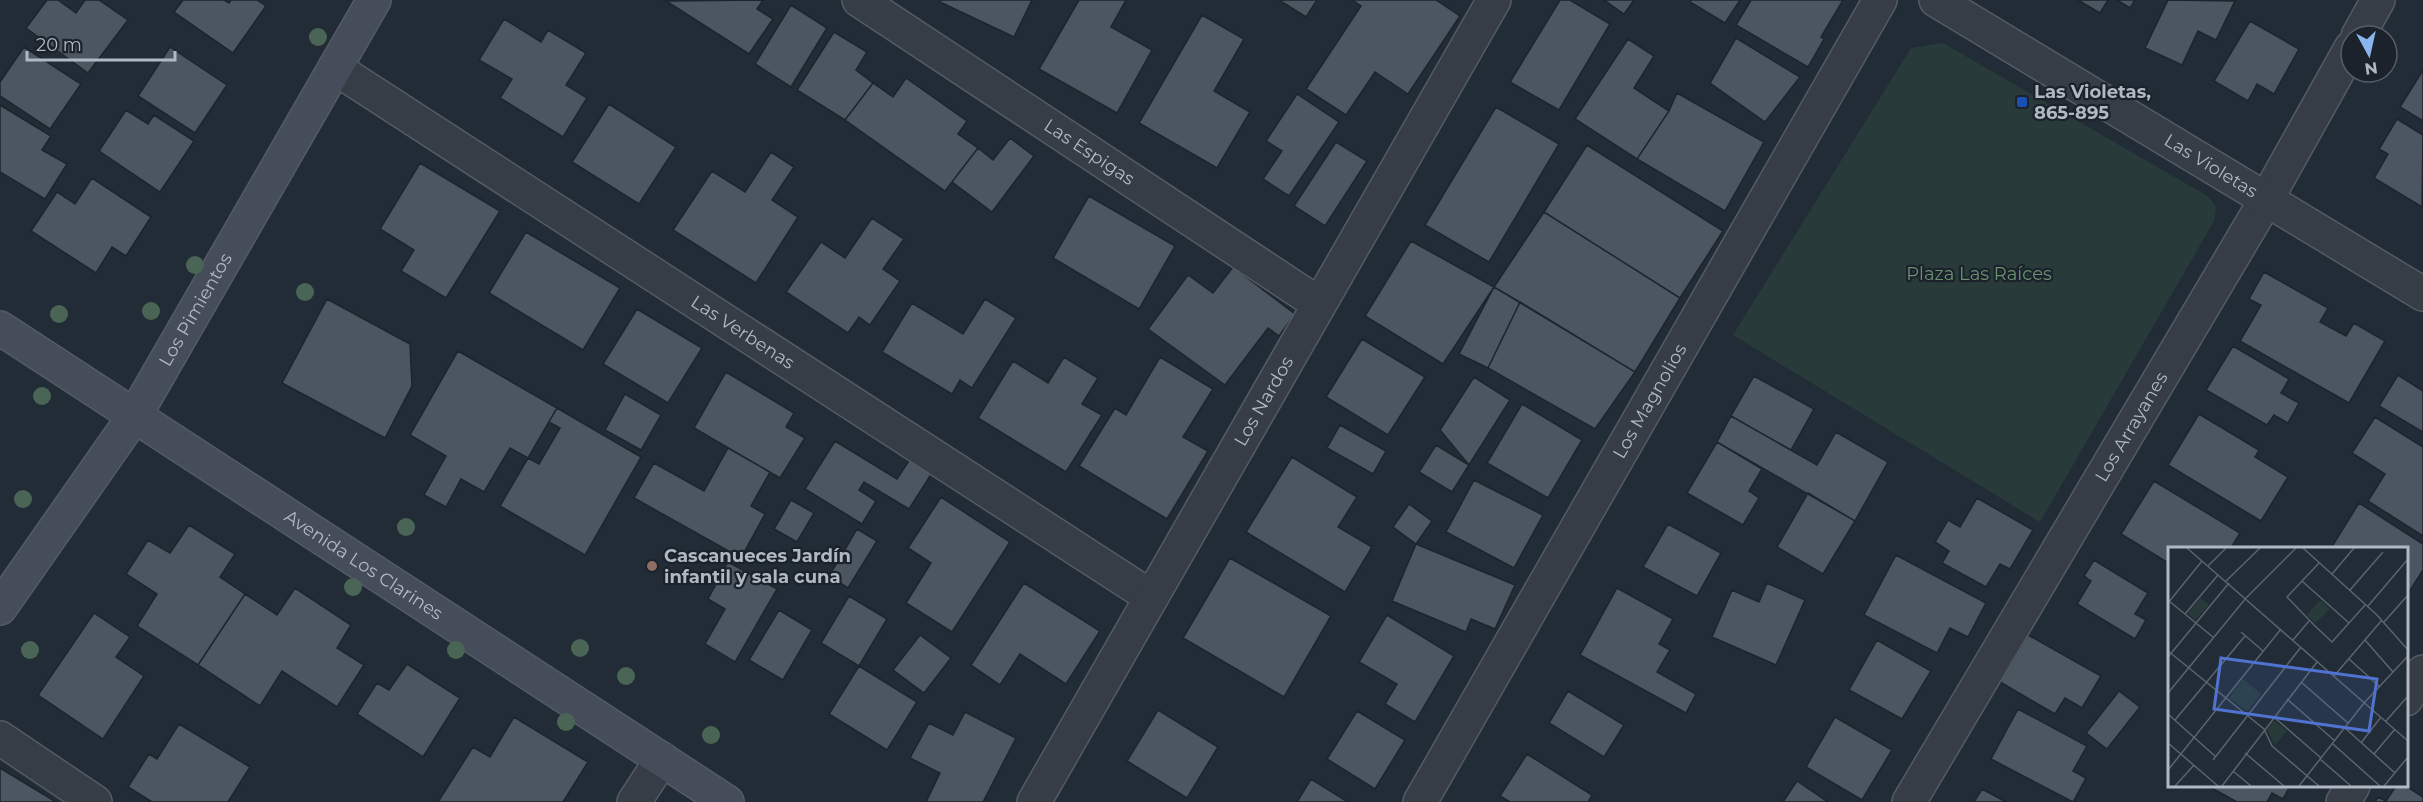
<svg xmlns="http://www.w3.org/2000/svg" width="2423" height="802" font-family="Montserrat,sans-serif">
<rect width="100%" height="100%" fill="#222c36"/>
<!-- green -->
<path fill="#283b3a" d="M1943,43L2209,197L2216,207L2214,221L2040,522L1733,335L1911,48Z"/>
<!-- building -->
<path fill="#4b5661" stroke="#1d242d" stroke-width="1.5" d="M47,0H58L76,13L85,0H99L128,20L88,73L26,28Z
M183,0H224L229,3L231,0H257L266,6L233,53L174,12Z
M763,0L757,9L773,19L749,54L666,1Z
M941,0H1032L1014,37L940,2Z
M1079,0H1126L1111,27L1152,50L1117,113L1039,69Z
M1279,0H1317L1306,17Z
M1352,0H1436L1460,16L1408,94L1375,72L1346,115L1306,89L1361,6Z
M1560,0H1570L1610,24L1559,110L1510,82Z
M1604,0H1634L1624,14Z
M1691,0H1740L1725,23L1690,2Z
M1751,0H1843L1821,37L1824,39L1808,67L1736,25Z
M2078,0H2108L2100,13Z
M2117,0H2135L2130,8Z
M2168,0L2235,1L2216,40L2198,31L2182,65L2145,48Z
M791,5L827,28L791,87L755,64Z
M1202,15L1244,39L1214,91L1250,112L1217,168L1139,123Z
M504,19L541,42L548,30L586,53L566,85L587,98L563,137L500,98L512,79L479,60Z
M2250,21L2299,49L2274,94L2257,84L2248,101L2214,81Z
M834,32L867,52L856,70L873,83L845,120L797,90Z
M1736,38L1800,77L1765,122L1710,83Z
M1628,39L1654,56L1634,88L1669,111L1637,159L1575,119Z
M24,47L81,84L50,129L0,96V82Z
M170,47L227,85L195,133L138,96Z
M2423,70V121L2400,107Z
M906,78L967,121L958,134L978,148L945,191L845,120L873,83L893,97Z
M1677,93L1764,142L1725,211L1637,159L1669,111Z
M1297,94L1339,122L1289,196L1263,179L1282,151L1266,141Z
M609,104L676,147L639,204L572,162Z
M0,105L51,136L42,150L67,164L45,199L0,172Z
M1496,107L1559,144L1489,262L1425,225Z
M126,110L148,124L154,115L194,141L160,192L99,151Z
M2397,119L2423,135L2422,207L2374,178L2388,154L2379,149Z
M1010,138L1034,156L992,212L952,182L978,148L993,160Z
M1336,142L1367,161L1325,226L1294,206Z
M1587,145L1723,231L1680,298L1544,212Z
M771,152L794,167L772,200L798,217L756,283L673,230L712,171L745,192Z
M420,163L500,211L446,298L401,271L414,250L380,229Z
M92,178L151,217L126,256L112,247L96,273L31,231L57,192L75,204Z
M1089,196L1175,246L1139,309L1053,258Z
M1544,212L1680,298L1635,372L1494,287Z
M872,218L904,239L883,269L900,281L870,325L859,317L848,333L786,292L821,242L845,258Z
M526,232L620,288L583,350L489,293Z
M1411,241L1494,287L1443,364L1365,316Z
M1233,267L1295,314L1279,336L1268,328L1225,385L1148,329L1188,275L1213,293Z
M2264,272L2328,308L2320,322L2346,336L2354,323L2385,341L2349,403L2240,341L2261,305L2249,299Z
M1494,287L1520,302L1488,368L1459,354Z
M327,299L410,344L412,386L385,438L282,383Z
M985,299L1016,318L972,388L960,380L952,394L882,352L912,303L963,334Z
M1520,302L1635,372L1595,429L1488,368Z
M637,309L702,348L668,403L603,364Z
M1362,339L1425,377L1388,435L1326,397Z
M2233,346L2289,379L2281,393L2299,403L2288,423L2274,415L2267,425L2206,390Z
M458,351L557,408L528,458L510,448L484,492L461,479L446,507L424,495L446,456L410,435Z
M1064,357L1098,378L1082,404L1102,415L1066,472L978,418L1013,361L1048,383Z
M1160,357L1213,389L1183,437L1208,451L1167,519L1079,466L1115,408L1126,415Z
M726,372L794,413L786,427L805,438L780,478L694,428Z
M2398,375L2423,391V432L2379,406Z
M1754,376L1814,409L1791,450L1731,416Z
M1474,377L1510,400L1469,465L1440,430Z
M625,394L661,415L641,450L605,430Z
M1522,404L1582,440L1548,498L1487,463Z
M557,408L641,457L585,555L500,506L528,458L539,464L560,428L549,422Z
M2199,414L2259,450L2255,457L2288,477L2261,521L2168,465Z
M1731,416L1817,465L1836,432L1888,462L1855,521L1717,442Z
M2375,417L2423,447V536L2368,501L2385,474L2352,453Z
M1340,425L1386,451L1373,474L1327,448Z
M835,441L897,479L910,459L932,473L909,509L864,482L859,490L876,501L862,524L805,489Z
M1717,442L1762,469L1749,491L1759,498L1743,525L1687,493Z
M1436,445L1469,465L1452,492L1419,472Z
M728,448L770,472L751,506L765,514L741,558L634,498L654,463L704,491Z
M1292,457L1357,497L1338,527L1372,547L1345,592L1246,532Z
M1474,480L1543,515L1514,568L1446,532Z
M2154,481L2240,533L2231,548H2170V564L2121,534Z
M1808,493L1855,521L1823,574L1777,547Z
M941,497L1010,542L952,632L906,603L931,563L908,548Z
M1977,498L2033,530L2010,569L2000,564L1986,587L1942,563L1949,551L1935,542L1948,520L1960,527Z
M791,500L814,513L797,542L774,529Z
M2359,503L2423,544V570L2409,592L2406,591V548H2331Z
M1409,504L1432,521L1416,544L1393,527Z
M1668,524L1721,553L1697,596L1643,567Z
M189,525L235,554L220,577L245,594L198,665L137,626L157,594L126,574L148,540L170,553Z
M857,529L877,541L848,588L829,576Z
M1416,544L1515,585L1495,629L1471,619L1466,632L1392,601Z
M1896,555L1986,603L1968,637L1950,628L1937,653L1864,615Z
M1230,558L1331,616L1284,697L1183,638Z
M2094,560L2148,593L2135,614L2146,620L2135,639L2077,604L2091,581L2084,576Z
M728,562L777,589L735,662L705,644L725,609L708,599Z
M1024,583L1100,631L1066,684L1020,654L1000,685L971,665Z
M1767,583L1805,600L1776,665L1712,637L1732,590L1759,602Z
M295,588L351,625L337,648L364,665L337,707L282,671L260,706L198,665L245,594L277,615Z
M1617,588L1673,619L1659,644L1670,650L1657,672L1696,694L1686,713L1580,655Z
M849,596L887,619L859,666L821,643Z
M779,610L812,630L783,680L749,660Z
M94,613L130,637L116,657L144,676L103,739L38,695Z
M1387,615L1454,656L1415,722L1385,704L1397,684L1359,662Z
M920,635L951,658L924,693L893,670Z
M2028,635L2101,676L2082,708L2065,698L2055,714L2000,682Z
M1877,640L1931,671L1902,719L1849,690Z
M407,664L460,698L423,757L357,714L377,683L389,690Z
M859,666L917,702L887,750L829,714Z
M1568,691L1624,725L1604,757L1549,723Z
M2119,691L2140,707L2107,749L2086,733Z
M2018,709L2087,746L2073,771L2086,778L2073,802L1991,759Z
M1158,710L1218,747L1187,798L1127,761Z
M1357,711L1405,740L1375,789L1327,759Z
M965,712L1016,738L983,802H926L940,773L910,758L929,723L953,735Z
M514,717L588,762L563,802H438L473,747L490,757Z
M1835,717L1892,750L1862,800L1806,767Z
M179,724L250,767L228,802H152L128,787L149,754L157,759Z
M1527,754L1592,795L1588,802H1510L1500,796Z
M0,768L56,802H0Z
M1311,779L1348,802H1297Z
M1797,781L1828,802H1783Z
M2208,786H2290L2283,799L2272,793L2267,802H2237Z
M2396,786H2406L2423,797V802H2375L2378,797L2386,801Z
M1982,789L2006,802H1974Z"/>
<g fill="none" stroke-linecap="round" stroke-linejoin="round">
<!-- minor casing -->
<g stroke="#535b64" stroke-width="36">
<g id="minor">
<path id="s1" d="M859,0L1319,304"/>
<path d="M2358,36L2378,0"/>
<path id="s2" d="M335,68L1151,597"/>
<path d="M2406,699L2423,672"/>
<path d="M0,738L95,802"/>
<path d="M634,802L662,759"/>
<path id="s3" d="M1420,802L1880,0"/>
<path id="s4" d="M1909,802L2266,200L2351,48"/>
<path d="M2343,802L2353,786"/>
</g>
</g>
<!-- tertiary casing -->
<g stroke="#535b64" stroke-width="36">
<g id="tertiary">
<path id="s5" d="M1936,0L2423,294"/>
<path id="s6" d="M1034,802L1494,0"/>
</g>
</g>
<!-- secondary casing -->
<g stroke="#535b64" stroke-width="36">
<g id="secondary">
<path id="s7" d="M0,328L727,802"/>
<path id="s8" d="M0,608L135,415L374,0"/>
</g>
</g>
<!-- minor -->
<use href="#minor" stroke="#363d46" stroke-width="33"/>
<!-- tertiary -->
<use href="#tertiary" stroke="#363d46" stroke-width="33"/>
<!-- secondary -->
<use href="#secondary" stroke="#444d59" stroke-width="33"/>
</g>
<!-- trees -->
<g fill="#4a6456">
<circle cx="318" cy="37" r="9"/>
<circle cx="195" cy="265" r="9"/>
<circle cx="305" cy="292" r="9"/>
<circle cx="151" cy="311" r="9"/>
<circle cx="59" cy="314" r="9"/>
<circle cx="42" cy="396" r="9"/>
<circle cx="23" cy="499" r="9"/>
<circle cx="406" cy="527" r="9"/>
<circle cx="353" cy="587" r="9"/>
<circle cx="580" cy="648" r="9"/>
<circle cx="30" cy="650" r="9"/>
<circle cx="456" cy="650" r="9"/>
<circle cx="626" cy="676" r="9"/>
<circle cx="566" cy="722" r="9"/>
<circle cx="711" cy="735" r="9"/>
</g>
<!-- markers -->
<rect fill="#1a4fb4" stroke="#1b222b" stroke-width="2" x="2016" y="96" width="12" height="12" rx="3"/>
<circle fill="#8d6e63" stroke="#1b222b" stroke-width="2" cx="652" cy="566" r="6"/>
<g text-anchor="middle" stroke-width="4.5" stroke-linejoin="round" paint-order="stroke">
<!-- poi labels -->
<g font-size="18" font-weight="bold" fill="#b0b8c3" stroke="#1b222b" text-anchor="start">
<text x="2034" y="98">Las Violetas,<tspan x="2034" dy="21">865-895</tspan></text>
<text x="664" y="562">Cascanueces Jardín<tspan x="664" dy="21">infantil y sala cuna</tspan></text>
</g>
<!-- street labels -->
<g font-size="18" fill="#b0b8c3" stroke="#1b222b">
<text dy="6" stroke="none"><textPath href="#s1" startOffset="276">Las Espigas</textPath></text>
<text dy="6" stroke="none"><textPath href="#s5" startOffset="321">Las Violetas</textPath></text>
<text dy="6" stroke="none"><textPath href="#s8" startOffset="357">Los Pimientos</textPath></text>
<text dy="6" stroke="none"><textPath href="#s2" startOffset="486">Las Verbenas</textPath></text>
<text dy="6" stroke="none"><textPath href="#s6" startOffset="462">Los Nardos</textPath></text>
<text dy="6" stroke="none"><textPath href="#s3" startOffset="462">Los Magnolios</textPath></text>
<text dy="6" stroke="none"><textPath href="#s4" startOffset="436">Los Arrayanes</textPath></text>
<text dy="6" stroke="none"><textPath href="#s7" startOffset="434">Avenida Los Clarines</textPath></text>
</g>
<!-- park labels -->
<g font-size="18" fill="#6a9171" stroke="#1b222b">
<text x="1979" y="280">Plaza Las Raíces</text>
</g>
</g>
<!-- overview -->
<g transform="translate(2168 547)">
<rect width="240" height="240" fill="#222c36"/>
<path d="M33,51L41,58L27,73L20,66ZM152,53L162,62L147,76L139,68ZM75,132L93,147L79,164L61,151ZM106,174L119,184L107,198L99,182Z" fill="#283b3a"/>
<path fill="none" stroke="#5b646e" stroke-width="1.5" d="M19,1L240,194M135,1L209,68L240,103M151,16L119,50L146,78L164,95L198,57M40,19L58,1M164,27L186,1M58,34L92,1M134,34L181,76M182,43L215,5M1,54L45,90M0,56L34,14M200,59L240,12M17,67L50,28M216,75L240,48M73,85L95,104M125,93L141,74M197,93L225,125M0,104L96,182L104,199L151,239M0,110L61,36M181,112L212,140M166,129L214,73M133,135L180,176M0,146L78,51L128,1M119,152L167,194M1,168L48,210M106,170L153,211M7,173L77,89M218,174L240,149M177,181L227,226M0,196L50,239M193,196L213,170M165,197L212,239M77,206L116,239M206,207L227,182M152,212L183,239M45,213L133,100M0,223L113,82M65,224L83,239M7,239L26,218M54,239L149,115M131,239L196,156L240,109M216,239L240,210"/>
<path fill="#5073d1" fill-opacity="0.15" stroke="#5073d1" stroke-width="3" d="M53,111L209,132L201,184L46,162Z"/>
<rect width="240" height="240" fill="none" stroke="#b0b8c3" stroke-width="3"/>
</g>
<!-- north arrow -->
<g transform="translate(2369 54) rotate(172)"><circle r="28" fill="#1b222b" stroke="#575e68" stroke-width="1.5"/>
<path d="M0-4.5L10 22L0 15L-10 22Z" fill="#8bb6ed"/>
<text y="-9" font-size="16" font-weight="bold" text-anchor="middle" fill="#b0b8c3">N</text>
</g>
<!-- scale -->
<path d="M27 51v9h148v-9" fill="none" stroke="#b0b8c3" stroke-width="3"/>
<text x="36" y="51" font-size="18" fill="#b0b8c3" stroke="#1b222b" stroke-width="4.5" paint-order="stroke">20 m</text>
</svg>
